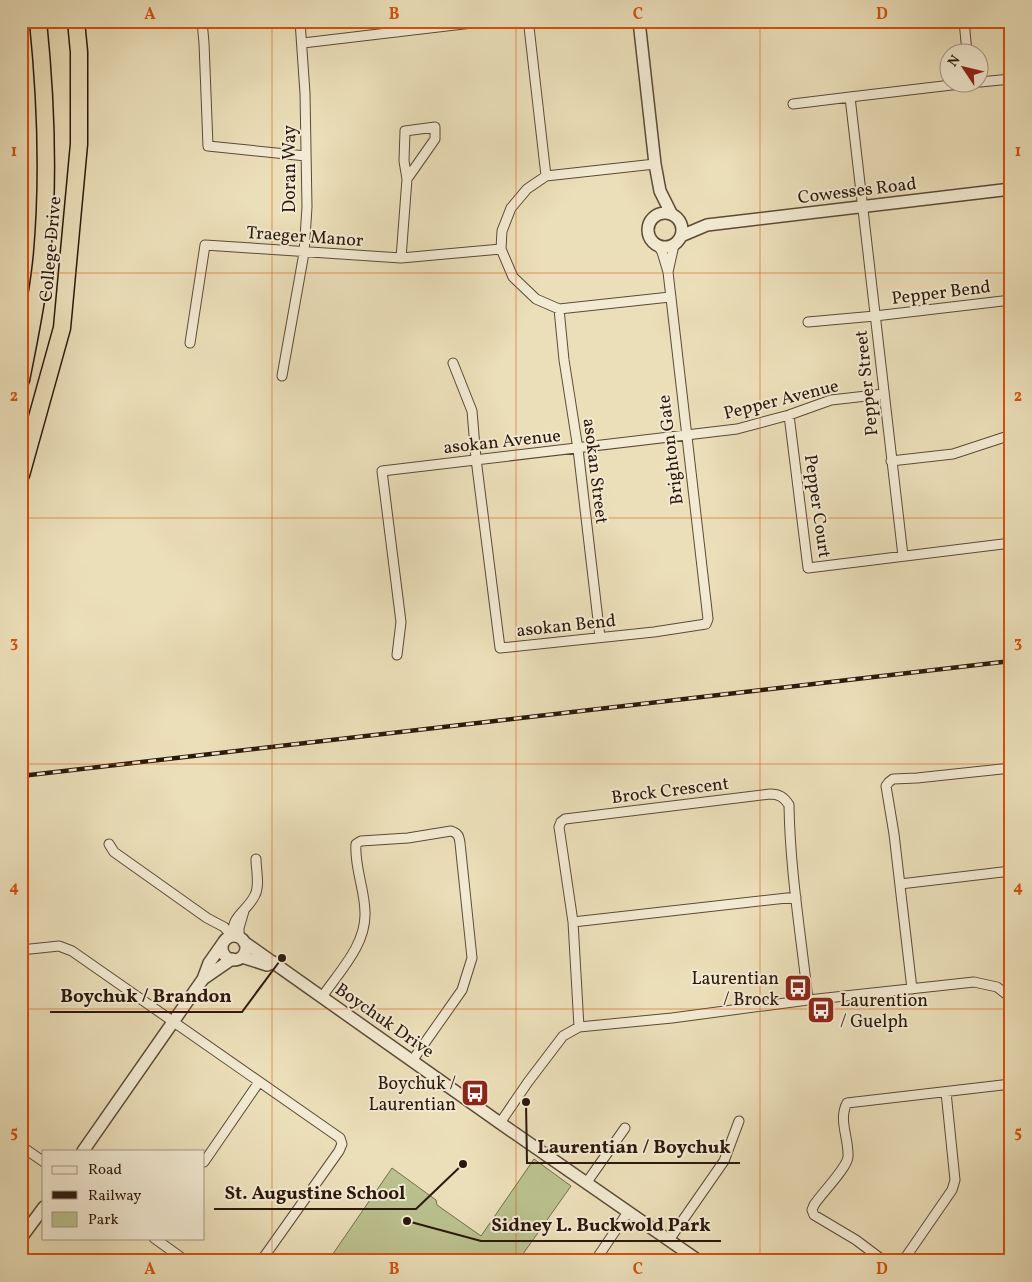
<svg xmlns="http://www.w3.org/2000/svg" width="1032" height="1282" font-family="Vollkorn,serif">
<rect width="100%" height="100%" fill="#ebdfb9"/>
<filter id="stains"><feTurbulence type="fractalNoise" baseFrequency=".004" numOctaves="4"/><feColorMatrix values="0 0 0 0 .2 0 0 0 0 .09 0 0 0 0 .02 0 0 0 .5 -.17"/></filter>
<radialGradient id="worn" r=".72"><stop offset=".6" stop-color="#630" stop-opacity="0"/><stop offset="1" stop-color="#630" stop-opacity=".3"/></radialGradient>
<!-- green -->
<path fill="#bac18e" stroke="#736c4d" d="M534,1159L571,1186L518,1261H328L392,1168L436,1200L437,1205L481,1236Z"/>
<g fill="none" stroke-linecap="round" stroke-linejoin="round">
<!-- minor casing -->
<g stroke="#5c4a37" stroke-width="11">
<path id="minor" d="M202,21L204,43L208,146L306,156
M397,21L398,32
M526,21L529,27L546,176
M964,21L967,52
M303,43L489,21
M980,82L1011,79
M793,104L850,97
M655,164L546,176L527,189L511,208L502,231L501,249L513,277L536,299L559,309L670,297
M401,258L407,179L435,139V127L405,131L404,161L407,179
M668,272L674,245
M559,309L564,360L578,449L600,637
M808,322L875,316L1011,300
M190,343L205,245L401,258L501,249
M453,363L472,411L476,459L500,648L654,632L706,624L708,619L668,272L662,252L658,245
M282,376L304,253L307,207L305,93L300,21
M789,415L808,568L1011,543
M891,461L953,454L1011,435
M903,556L850,97L977,82
M397,655L401,622L382,471L737,429L789,415L831,400L884,394
M109,844L114,852L207,918L224,927L232,936
M900,884L1011,871
M573,922L796,897
M233,936C231,915 247,912 255,895C260,885 256,870 256,859
M239,937V928L244,911
M21,950L59,946L72,951L340,1138L342,1144L339,1151L261,1261
M912,989L894,834L886,786L889,782L893,779L917,778L1011,768
M322,997C339,972 366,945 365,913C365,890 354,866 356,844L361,841L408,838L451,831C458,833 459,836 460,843L472,958L462,990L412,1061
M579,1027L573,922L559,827L561,822L565,819L770,794C779,794 784,797 789,805C790,871 801,935 808,1000
M500,1123L528,1082L563,1036L579,1027L672,1018L808,1000L974,982L997,987L1011,998
M21,1146L44,1162
M204,1162L259,1082
M587,1182L625,1128
M154,1238L186,1261
M669,1240L724,1161L739,1121
M595,1261L628,1212
M884,1261L856,1240L814,1215L812,1210L814,1205C821,1194 847,1168 848,1157C849,1138 838,1120 847,1103L1011,1084
M903,1261L952,1190L955,1180L946,1092"/>
</g>
<!-- tertiary casing -->
<g stroke="#5c4a37" stroke-width="14">
<path id="tertiary" d="M639,21L655,164L660,191L671,213
M648 230a17 17 0 1 1 34 0a17 17 0 1 1-34 0Z
M681,236L707,225L1011,189
M222 948a12 12 0 1 1 24 0a12 12 0 1 1-24 0Z
M244,942L500,1123L699,1261
M242,957L267,965L273,962
M203,979L232,959
M83,1151L203,979L209,963L223,943
M21,1238L44,1207"/>
</g>
<!-- motorway casing -->
<g stroke="#2c180c" stroke-width="19">
<path id="motorway" d="M21,380C29,339 38,298 42,256C49,178 46,99 38,21
M21,475L62,328L79,144V52L76,21"/>
</g>
<!-- minor -->
<use href="#minor" stroke="#f2ead2" stroke-width="9"/>
<!-- tertiary -->
<use href="#tertiary" stroke="#f2ead2" stroke-width="11"/>
<!-- motorway -->
<use href="#motorway" stroke="#ebdfb9" stroke-width="16"/>
<!-- rail casing -->
<g stroke="#2c180c" stroke-width="4.5">
<path id="rail" d="M21,776L1011,661"/>
</g>
<!-- rail -->
<use href="#rail" stroke="#f2ead2" stroke-width="2.5" stroke-dasharray="8" stroke-linecap="butt"/>
</g>
<!-- grid -->
<path fill="none" stroke="#d5520c" stroke-width="1" stroke-opacity="0.55" d="M272,21V1261M516,21V1261M760,21V1261M21,273H1011M21,518H1011M21,764H1011M21,1009H1011"/>
<!-- icons -->
<defs>
<g id="bus-square" transform="scale(1.4375)"><rect x="-9" y="-9" width="18" height="18" rx="4" fill="#8f2418" stroke="#f2ead2"/><path d="M-5-6H5V4H4V6H2V4H-2V6H-4V4H-5ZM-3.5-4V0h7V-4ZM-3.5 1.2v1.5H-2V1.2ZM2 1.2v1.5H3.5V1.2Z" fill="#fff"/></g>
</defs>
<g fill-rule="evenodd">
<use href="#bus-square" x="798" y="988"/>
<use href="#bus-square" x="821" y="1010"/>
<use href="#bus-square" x="475" y="1093"/>
</g>
<g text-anchor="middle" stroke-width="4" stroke-linejoin="round" paint-order="stroke">
<!-- street labels -->
<g font-size="18" fill="#2c180c" stroke="#f2ead2">
<text transform="translate(289 169) rotate(-90)" y="6">Doran Way</text>
<text transform="translate(857 190) rotate(-7)" y="6">Cowesses Road</text>
<text transform="translate(305 236) rotate(4)" y="6">Traeger Manor</text>
<text transform="translate(50 249) rotate(-85)" y="6">College Drive</text>
<text transform="translate(941 292) rotate(-7)" y="6">Pepper Bend</text>
<text transform="translate(866 383) rotate(-96)" y="6">Pepper Street</text>
<text transform="translate(781 399) rotate(-14)" y="6">Pepper Avenue</text>
<text transform="translate(502 441) rotate(-6)" y="6">asokan Avenue</text>
<text transform="translate(670 450) rotate(-97)" y="6">Brighton Gate</text>
<text transform="translate(596 471) rotate(83)" y="6">asokan Street</text>
<text transform="translate(818 506) rotate(82)" y="6">Pepper Court</text>
<text transform="translate(566 625) rotate(-6)" y="6">asokan Bend</text>
<text transform="translate(670 790) rotate(-7)" y="6">Brock Crescent</text>
<text transform="translate(385 1020) rotate(35)" y="6">Boychuk Drive</text>
</g>
<!-- poi labels -->
<g font-size="18" fill="#2c180c" stroke="#f2ead2" text-anchor="end">
<text x="779" y="984">Laurentian<tspan x="779" dy="21">/ Brock</tspan></text>
<text x="840" y="1006" text-anchor="start">Laurention<tspan x="840" dy="21">/ Guelph</tspan></text>
<text x="456" y="1089">Boychuk /<tspan x="456" dy="21">Laurentian</tspan></text>
</g>
</g>
<!-- callouts -->
<path fill="none" stroke="#2c180c" stroke-width="2" d="M282 958L242 1012H50M526 1102L527 1163H740M463 1164L416 1209H214M407 1221L481 1241H721"/>
<g fill="#2c180c" stroke="#f2ead2" stroke-width="2">
<circle cx="282" cy="958" r="5"/>
<circle cx="526" cy="1102" r="5"/>
<circle cx="463" cy="1164" r="5"/>
<circle cx="407" cy="1221" r="5"/>
</g>
<g font-size="19" text-anchor="middle" font-weight="bold" fill="#2c180c" stroke="#f2ead2" stroke-width="4" stroke-linejoin="round" paint-order="stroke">
<text x="146" y="1002">Boychuk / Brandon</text>
<text x="634" y="1153">Laurentian / Boychuk</text>
<text x="315" y="1199">St. Augustine School</text>
<text x="601" y="1231">Sidney L. Buckwold Park</text>
</g>
<!-- margin -->
<rect width="1032" height="1282" fill="none" stroke="#ebdfb9" stroke-width="55"/>
<!-- legend -->
<rect x="42" y="1150" width="162" height="90" fill="#f2ead2" stroke="#a39683"/>
<rect x="52" y="1166" width="25" height="8" fill="#f2ead2" stroke="#a39683"/>
<text x="88" y="1174" font-size="15" fill="#2c180c">Road</text>
<rect x="52" y="1191" width="25" height="8" fill="#2c180c" stroke="#a39683"/>
<text x="88" y="1200" font-size="15" fill="#2c180c">Railway</text>
<rect x="52" y="1212" width="25" height="15" fill="#bac18e" stroke="#a39683"/>
<text x="88" y="1224" font-size="15" fill="#2c180c">Park</text>
<!-- north arrow -->
<g transform="translate(964 68) rotate(305)"><circle r="24" fill="#f2ead2" stroke="#a39683"/>
<path d="M0-4L9 19L0 12L-9 19Z" fill="#8f2418"/>
<text y="-8" font-size="14" font-weight="bold" text-anchor="middle" fill="#2c180c">N</text>
</g>
<rect x="28" y="28" width="976" height="1226" fill="none" stroke="#d5520c" stroke-width="2"/>
<g font-size="16" text-anchor="middle" font-weight="bold" fill="#d5520c">
<text x="150" y="19">A</text>
<text x="394" y="19">B</text>
<text x="638" y="19">C</text>
<text x="882" y="19">D</text>
<text x="14" y="156">1</text>
<text x="1018" y="156">1</text>
<text x="14" y="401">2</text>
<text x="1018" y="401">2</text>
<text x="14" y="647">3</text>
<text x="1018" y="647">3</text>
<text x="14" y="892">4</text>
<text x="1018" y="892">4</text>
<text x="14" y="1137">5</text>
<text x="1018" y="1137">5</text>
<text x="150" y="1274">A</text>
<text x="394" y="1274">B</text>
<text x="638" y="1274">C</text>
<text x="882" y="1274">D</text>
</g>
<rect width="100%" height="100%" filter="url(#stains)"/>
<rect width="100%" height="100%" fill="url(#worn)"/>
</svg>
